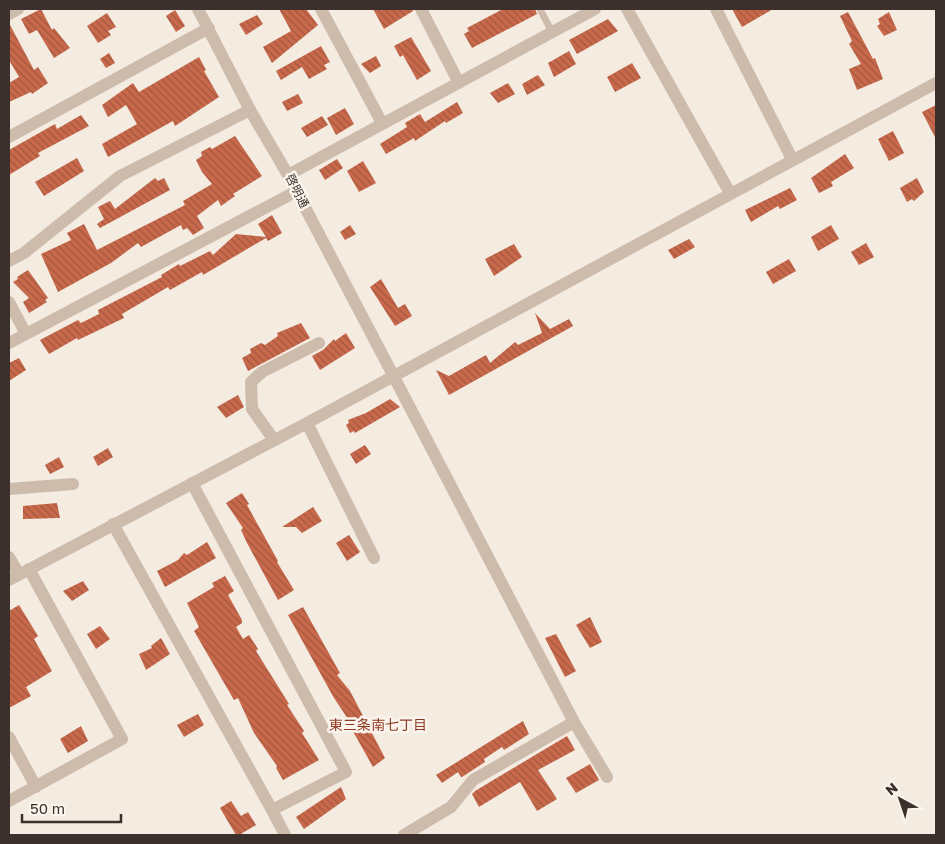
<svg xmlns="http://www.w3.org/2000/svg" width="945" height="844" font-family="'Golos Text','Noto Sans JP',sans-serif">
<defs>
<pattern id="building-back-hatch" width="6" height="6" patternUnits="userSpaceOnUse" patternTransform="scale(1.25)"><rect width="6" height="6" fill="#c8694b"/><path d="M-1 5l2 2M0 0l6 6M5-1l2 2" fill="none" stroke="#a4573f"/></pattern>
</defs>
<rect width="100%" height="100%" fill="#f4ebe1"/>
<!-- building -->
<path fill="url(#building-back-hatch)" d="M41,9L52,30L54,28L70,48L54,58L37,30L29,34L21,19Z
M279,9H306L318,25L272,63L263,47L291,31Z
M373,9H413V11L384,29Z
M503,9H535L537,14L472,48L464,34L469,31L467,28Z
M732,9H773L742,27Z
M175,10L185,26L176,32L166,16Z
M848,12L873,59L875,58L883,79L857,90L849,69L861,64L849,44L852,41L840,16Z
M889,12L897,30L884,36L877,26L880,24L878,19Z
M107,13L116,27L108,31L111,35L98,43L87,26Z
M257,15L263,24L246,35L239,24Z
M608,19L618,31L577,54L569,40Z
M9,23L34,70L38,67L48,83L32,94L31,92L9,102V83L19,77L9,60Z
M411,37L431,71L417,80L403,55L400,57L394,46Z
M321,46L330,62L324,65L327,69L309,79L302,67L281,80L276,71Z
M569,51L576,64L554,77L548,63Z
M109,53L115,63L106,68L100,59Z
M376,56L381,66L370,73L361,64Z
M199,57L206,70L204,71L219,97L175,126L173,121L108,157L102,144L137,124L126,105L108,117L102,105L133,83L139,92Z
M632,63L641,78L615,92L607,77Z
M538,75L545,85L527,95L522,84Z
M508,83L515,94L498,103L490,93Z
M298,94L303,103L287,111L282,102Z
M457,102L463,113L446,123L445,121L415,141L414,138L386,154L380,144L407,127L405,123L420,114L425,122Z
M936,105V139L922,112Z
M345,108L354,124L336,135L327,118Z
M81,115L89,126L38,153L40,156L9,175V150L55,124L57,129Z
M322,116L328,125L307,137L301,128Z
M893,131L904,153L889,161L878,139Z
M235,136L262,176L233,194L235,196L221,206L218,200L197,216L204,228L193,235L187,228L183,230L181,225L141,247L138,243L111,263L58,292L41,254L71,240L67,233L84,224L97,250L185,205L183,201L212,184L202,172L196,160L202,156L201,152L210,147L212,149Z
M845,154L854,168L831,182L833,186L819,193L811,178Z
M77,158L84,171L44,196L35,182Z
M337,159L343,168L325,180L319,170Z
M363,161L376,183L359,192L347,171Z
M155,178L158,181L164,178L170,190L100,228L97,224L104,219L98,207L110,201L115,209Z
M917,178L924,192L914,201L912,199L907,202L900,188Z
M790,188L797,200L780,209L778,206L751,222L745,210Z
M272,215L282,233L268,241L266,238L203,275L202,272L170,290L168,287L122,314L124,318L78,340L77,338L49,354L40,340L78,320L81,323L99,314L98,310L162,277L161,275L179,264L180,266L210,251L213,255L236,234L266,237L258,224Z
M350,225L356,234L345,240L340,232Z
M831,225L839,239L818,251L811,237Z
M689,239L695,247L674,259L668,250Z
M866,243L874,257L859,265L851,252Z
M514,244L522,257L494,276L485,259Z
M789,259L796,271L773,284L766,272Z
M28,270L48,298L45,300L47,302L29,313L23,302L29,298L13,282L18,279L17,277Z
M381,279L398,308L405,304L412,316L395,326L370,287Z
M535,313L550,329L569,319L573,326L449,395L436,370L449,376L486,355L490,363L515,342L518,345L542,333Z
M301,323L310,338L248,371L242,358L251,353L250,349L261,343L265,345L278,336L277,333Z
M346,333L355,348L320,370L312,356L323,350L334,339L335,341Z
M19,358L26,370L9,381V363Z
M238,395L244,407L226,418L217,407Z
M390,399L400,407L355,433L354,431L350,433L346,425L349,423L348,420L366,413Z
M365,445L371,454L356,464L350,454Z
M108,448L113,457L98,466L93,457Z
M59,457L64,467L50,474L45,465Z
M242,493L249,504L247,505L278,561L277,562L294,590L278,600L247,543L241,530L243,528L226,503Z
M57,503L60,518L23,519V506Z
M313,507L322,521L302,533L296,527H282Z
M349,535L360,552L347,561L336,543Z
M207,542L216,558L165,587L157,571L178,560L184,553L187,555Z
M225,576L234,591L228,595L242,620V623L236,627L243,639L249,635L258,649L256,651L289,704L287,705L304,731L302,733L319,760L283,780L276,768L277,766L254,733L238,698L234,700L194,631L199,627L187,603L214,587L212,583Z
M83,581L89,590L72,601L63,591Z
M19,605L38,636L34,639L52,671L26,687L31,696L9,708V611Z
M303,607L340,673L337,675L350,691L385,758L373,767L350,726L352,725L334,698L288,615Z
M590,617L602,642L590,648L576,625Z
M100,626L110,639L96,649L87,634Z
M556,634L576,671L565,677L545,638Z
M161,638L170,654L146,670L139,654L152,648L151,646Z
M198,714L204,725L184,737L177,725Z
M523,721L529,734L504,750L502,747L484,759L485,762L462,777H461L458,772L442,783L436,775Z
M81,726L88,741L68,753L60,739Z
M567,736L575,750L538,770L557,799L537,811L520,782L479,807L472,794L475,791Z
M590,764L599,780L576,793L566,778Z
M341,787L346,799L304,829L296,817Z
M231,801L241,816L248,812L256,825L239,835H236L220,808Z"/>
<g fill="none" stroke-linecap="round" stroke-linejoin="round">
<!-- service -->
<path stroke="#cdbbac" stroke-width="7" d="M540,9L552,32"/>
<!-- minor -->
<path stroke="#cdbbac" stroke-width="12" d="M321,9L382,123
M421,9L459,83
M627,9L730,193
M716,9L792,159
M9,14L18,9
M9,137L209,28
M288,175L595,9
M9,261L24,253L120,176L250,110
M9,302L26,334
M9,343L297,191
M393,375L574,722L607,777
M307,423L374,558
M274,440L252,409L251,382L262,372L319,343
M9,489L73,484
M113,524L272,810L346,772L192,483
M9,737L36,787
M9,801L122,739L29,569
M272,810L285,835
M404,835L451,807L473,780L574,722"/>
<!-- tertiary -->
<path stroke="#cdbbac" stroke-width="12" d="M198,9L250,110L288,175L393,375
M9,557L19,574
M9,580L307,423L936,83"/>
</g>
<g text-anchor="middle" stroke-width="5" stroke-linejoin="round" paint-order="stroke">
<!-- street labels -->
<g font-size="12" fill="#3b302b" stroke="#fbf5ee">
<text transform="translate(297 191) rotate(63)" y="4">啓明通</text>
</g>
<!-- neighbourhood labels -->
<g font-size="14" fill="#8c3b22" stroke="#fbf5ee">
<text x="378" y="730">東三条南七丁目</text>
</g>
</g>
<!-- border -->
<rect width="945" height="844" fill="none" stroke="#3b302b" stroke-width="20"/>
<!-- north arrow -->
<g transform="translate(900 799) rotate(320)" stroke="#fbf5ee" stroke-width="4" paint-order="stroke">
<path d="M0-4L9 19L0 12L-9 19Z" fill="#3b302b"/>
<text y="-8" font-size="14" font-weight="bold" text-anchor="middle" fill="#3b302b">N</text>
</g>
<!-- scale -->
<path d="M22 814v8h99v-8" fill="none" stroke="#3b302b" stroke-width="2.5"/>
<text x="30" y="814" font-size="15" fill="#3b302b" stroke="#fbf5ee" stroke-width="4" paint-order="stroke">50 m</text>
</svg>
